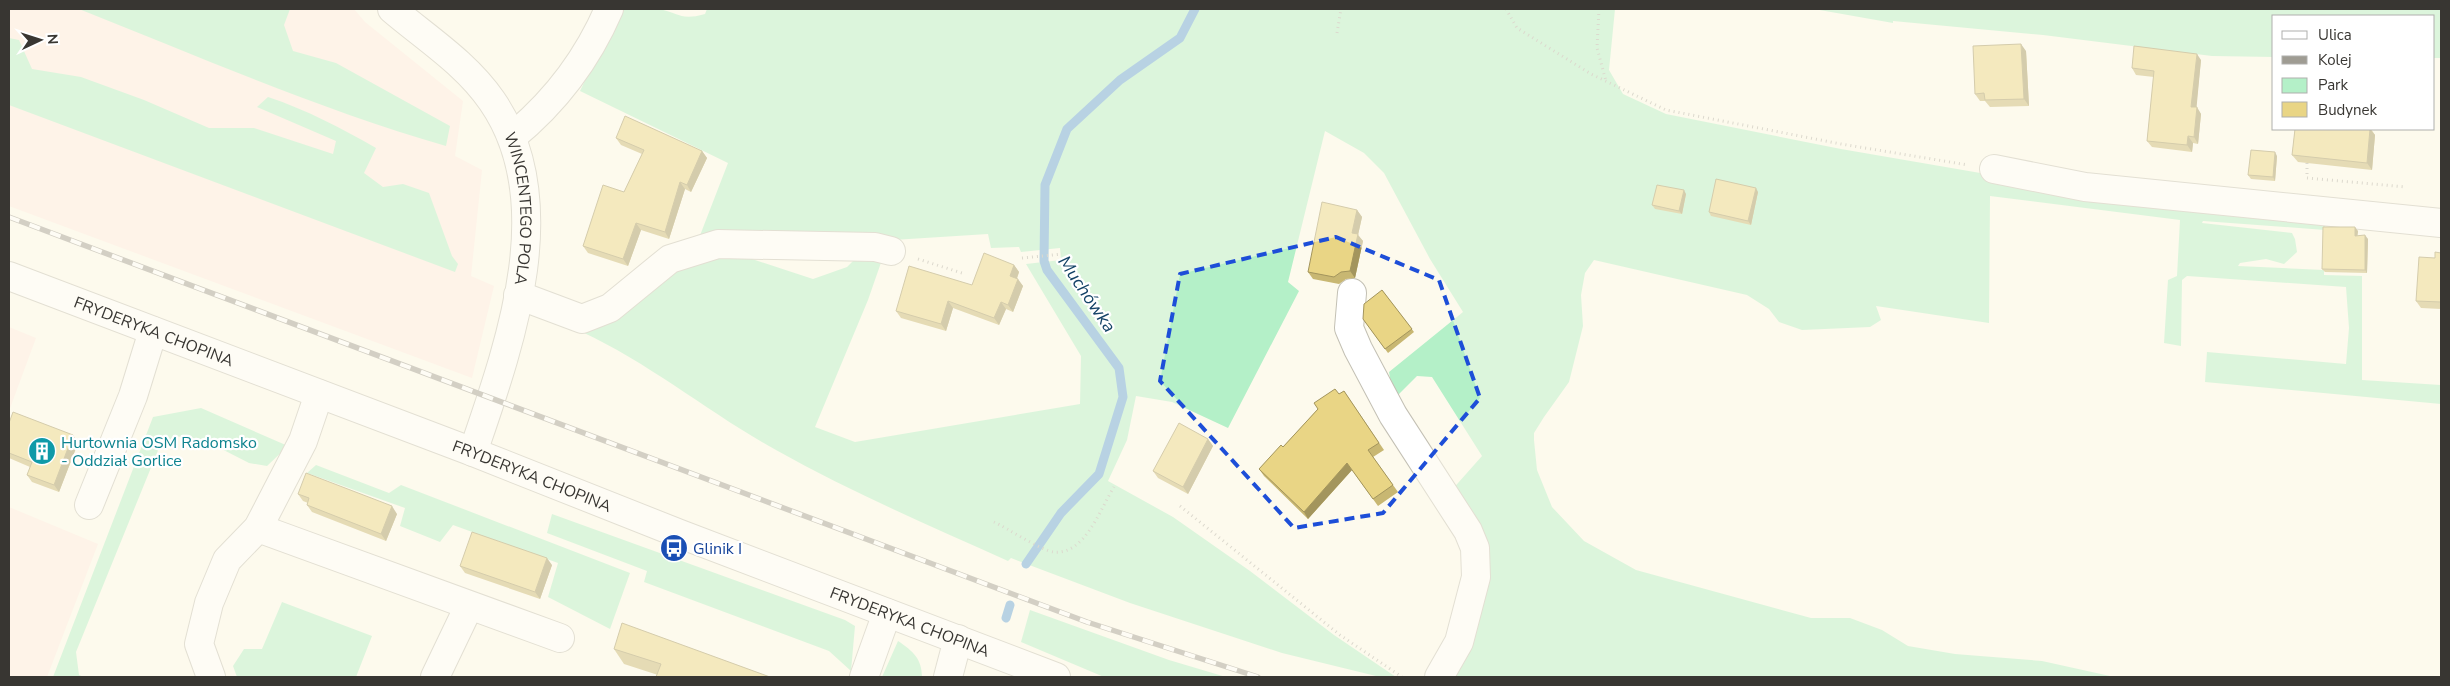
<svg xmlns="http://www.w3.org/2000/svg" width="2450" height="686" font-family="'Nunito Sans',sans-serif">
<rect width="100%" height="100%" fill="#fdfaed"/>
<!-- industrial -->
<path fill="#feebe2" d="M9,9H354L365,22L463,101L455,156L482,170L471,276L494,286L472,378L9,206Z
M9,327L36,338L9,411Z
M9,507L98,544L47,677H9Z"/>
<!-- green -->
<path fill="#b4f0c8" d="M79,9H290L284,25L293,51L336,63L450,126L446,146C321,110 200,57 79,9Z
M619,9C631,9 647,6 659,9C680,13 680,21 705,14L707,9H1615L1609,70L1623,94L1666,114L1841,149L2085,191L2365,227L2325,226V230L2203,221L2202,223L2292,233L2295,239L2297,252L2284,264L2266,259L2240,263L2238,266L2324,270V275L2362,276V380L2441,385V404L2205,382L2207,352L2346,364L2349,328L2346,287L2187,276L2182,280L2181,346L2164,343L2168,280L2177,276L2180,220L1990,196L1989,323L1876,306L1881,320L1870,327L1802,330L1779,322L1769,309L1747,295L1594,260L1585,273L1581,295L1583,326L1569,382L1544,417L1534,433V440L1537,470L1552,507L1584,541L1636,570L1811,618H1850L1882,630L1908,646L1955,654L2042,661L2110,676L2133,677H1445L1474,610L1450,492L1482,456L1432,377L1417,376L1397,396L1385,390L1390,378L1389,372L1463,312L1430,259L1384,173L1364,153L1325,131L1288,282L1299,291L1228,428L1172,402L1136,396L1127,440L1108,481L1173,517L1250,571L1334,635L1396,677H1380L1282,653L1130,603L1011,558L1008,561C930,526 851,492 776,450C709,413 651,364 582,332L662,273L700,257L740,255L813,279L847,267L861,253L884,254L868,300L815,427L855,442L1080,404L1081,356L1026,264L1061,260L1060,248L1021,252L1019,247L991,248L988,234L893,240L699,238L728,163L580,91Z
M1814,9H2441V58H2434V16H2274V57L2212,56L2043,35L1893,21V23Z
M9,38L19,40L32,69L81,77L144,100L209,128H254L333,154L336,141L257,107L268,97C307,110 341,128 376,148L364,173L383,187L403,184L429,193L452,256L458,264L455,272L9,105Z
M201,408L288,446L267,466L249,463L204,440L175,436L159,448L76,652L79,675L84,677H53L153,417Z
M316,465L389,493L401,485L630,573L610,629L548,597L558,563L453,525L440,542L400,526L405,508L307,473Z
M552,514L845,620L855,626L851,671L829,651L644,582L647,571L547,533Z
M282,602L372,636L356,677H237L233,666L244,649H262Z
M1030,610L1169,660L1226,677H1104L1021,642Z
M898,641C913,651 922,659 922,677H882Z"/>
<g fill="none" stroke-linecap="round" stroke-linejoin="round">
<!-- stream -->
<path stroke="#64a3d8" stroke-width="9" d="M1026,564L1061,513L1099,474L1123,397L1119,368L1047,270L1044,261L1045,185L1067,129L1120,80L1180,38L1195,9
M1006,618L1010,605"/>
<!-- minor casing -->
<g stroke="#c3c0b4" stroke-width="30">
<g id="minor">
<path id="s1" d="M392,9C426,38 466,63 492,101C562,202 509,347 473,452"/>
<path d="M512,137C555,102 587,60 609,9"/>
<path d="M1994,169L2085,187L2441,223"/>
<path id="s2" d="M9,276L473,452L680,534L1056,677"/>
<path d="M1352,293L1349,328L1358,349L1393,415L1468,531L1475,548L1476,577L1459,642L1439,677"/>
<path d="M518,295L582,319L610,308L670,259L718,244L875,247L891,251"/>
<path d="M89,505L133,396L153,331"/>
<path d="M258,528L560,638"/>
<path d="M211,677L199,644L209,603L227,560L258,528L303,441L319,394"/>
<path d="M435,677L469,606"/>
<path d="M864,677L887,613"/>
<path d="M948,677L958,639"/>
</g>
</g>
<!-- path -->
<path stroke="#b4b1a8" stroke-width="3" stroke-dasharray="1 4" stroke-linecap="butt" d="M1506,9L1517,28L1591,74L1666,110L1841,144L1968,165
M1599,9L1597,48L1606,81
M1337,33L1341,9
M2307,163V178L2406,187
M1022,258L1062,254
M918,259L965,274
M1180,506L1340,635L1402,677
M994,522C1007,528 1042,551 1054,552C1085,555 1100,509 1114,487"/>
<!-- minor -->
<use href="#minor" stroke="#fff" stroke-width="28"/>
<!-- rail casing -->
<g stroke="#9f9c93" stroke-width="5.5">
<path id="rail" d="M9,217L1087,622L1258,677"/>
</g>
<!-- rail -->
<use href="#rail" stroke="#fff" stroke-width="4" stroke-dasharray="11" stroke-linecap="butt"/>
</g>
<!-- wall -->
<path fill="#c8b772" d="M2026,51L2029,106L1990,107L1985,101H1980L1975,94Z
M2201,60L2196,107L2201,114L2198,144L2193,143L2192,152L2152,147L2147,141L2154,77L2136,75L2132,68Z
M2295,129H2371L2375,135L2372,170L2298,162L2292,155Z
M616,138L702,151L707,158L691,192L685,189L669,239L641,230L628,266L588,253L583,246L624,192L642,154L621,145Z
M2277,156L2275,181L2251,179L2248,175Z
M1758,192L1751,225L1711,216L1709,212Z
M1686,194L1682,214L1655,209L1652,205Z
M1357,210L1362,217L1358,235L1363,241L1355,278L1346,279L1339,284L1313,279L1308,272Z
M2358,231L2357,236L2368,239L2367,273L2325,272L2322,269Z
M2441,253V309L2421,308L2416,301L2435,258Z
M1014,265L1019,272L1017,279L1023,286L1013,312L1006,309L999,325L953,308L946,331L901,318L896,311L972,285Z
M1382,290L1414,332L1388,353L1363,319Z
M1344,391L1384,450L1373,457L1398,492L1378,506L1352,470L1308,519L1264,476L1259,469L1283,447L1318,409Z
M9,423L78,443L59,492L32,482L27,475L30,467L9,458Z
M1208,439L1213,446L1188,494L1158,478L1153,471Z
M298,494L397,514L386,541L312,512L307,505L308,503L303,501Z
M552,565L540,599L465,573L460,566Z
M614,649L770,677L658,675L624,664Z"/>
<!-- shaded-wall -->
<path fill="#a3955d" d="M2021,44L2026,51L2029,106L2024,99Z
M2197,54L2201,60L2196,113L2191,107Z
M2197,107L2201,114L2198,144L2194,137Z
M2370,129L2375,135L2372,170L2367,163Z
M2188,136L2193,143L2192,152L2187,145Z
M702,151L707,158L691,192L687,185Z
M2275,152L2277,156L2275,181L2273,177Z
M680,182L685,189L669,239L665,232Z
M1756,188L1758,192L1751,225L1748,221Z
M1684,190L1686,194L1682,214L1679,211Z
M1357,210L1362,217L1358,235L1363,241L1355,278L1350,271L1352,233Z
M636,223L641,230L628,266L623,259Z
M2355,227L2358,231L2357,240L2355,236Z
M2365,235L2368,239L2367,273L2365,270Z
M1014,265L1019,272L1015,283L1010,276Z
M1018,279L1023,286L1013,312L1008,305Z
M948,301L953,308L946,331L941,324Z
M1001,302L1006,309L999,325L994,318Z
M73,435L78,443L59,492L54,485Z
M1208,439L1213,446L1188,494L1183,487Z
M1347,463L1352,470L1308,519L1304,512Z
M392,506L397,514L386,541L381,534Z
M547,558L552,565L540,599L535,592Z"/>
<!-- building -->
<path fill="#e9d585" stroke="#a3955d" d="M2021,44L2024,99L1985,100L1984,93L1975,94L1973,46Z
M2134,46L2197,54L2191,107H2197L2194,137L2188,136L2187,145L2147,141L2154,71L2132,68Z
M625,116L702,151L687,185L680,182L665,232L636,223L623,259L583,246L603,185L624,192L644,150L616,138Z
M2295,129H2370L2367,163L2292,155Z
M2251,150L2275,152L2273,177L2248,175Z
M1716,179L1756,188L1748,221L1709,212Z
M1657,185L1684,190L1679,211L1652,205Z
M1322,202L1357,210L1352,233L1358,234L1350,271L1341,272L1334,277L1308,272Z
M2323,227H2355V236L2365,235V270L2322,269Z
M2435,252L2441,253V302L2416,301L2419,257L2435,258Z
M984,253L1014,265L1010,276L1018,279L1008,305L1001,302L994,318L948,301L941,324L896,311L909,266L972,285Z
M1382,290L1412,329L1385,349L1363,319L1364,304Z
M1335,389L1339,394L1344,391L1379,443L1368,450L1393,485L1373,499L1347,463L1304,512L1259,469L1281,445L1283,447L1318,409L1314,403Z
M13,412L73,435L54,485L27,475L32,462L9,453V423Z
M1179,423L1208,439L1183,487L1153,471Z
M306,473L392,506L381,534L307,505L309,498L298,494Z
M472,532L547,558L535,592L460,566Z
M622,623L770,677H656L661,664L614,649Z"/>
<!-- marked area -->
<path d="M0 0H2450V686H0ZM1336,237L1439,280L1480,398L1383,513L1294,528L1160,381L1180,274Z" fill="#fdfaed" fill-opacity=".55" fill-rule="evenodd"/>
<path fill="none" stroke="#1d4ed8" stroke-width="4" stroke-dasharray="10 6" stroke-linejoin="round" d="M1336,237L1439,280L1480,398L1383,513L1294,528L1160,381L1180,274Z"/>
<!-- icons -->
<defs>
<g id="building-disc" transform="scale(1.4375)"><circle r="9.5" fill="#0f9aa8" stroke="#fff"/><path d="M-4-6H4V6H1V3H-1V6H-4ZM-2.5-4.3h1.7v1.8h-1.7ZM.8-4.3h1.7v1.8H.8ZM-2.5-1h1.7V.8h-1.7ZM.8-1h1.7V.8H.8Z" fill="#fff"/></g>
<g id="bus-disc" transform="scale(1.4375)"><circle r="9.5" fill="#1a4fb4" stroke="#fff"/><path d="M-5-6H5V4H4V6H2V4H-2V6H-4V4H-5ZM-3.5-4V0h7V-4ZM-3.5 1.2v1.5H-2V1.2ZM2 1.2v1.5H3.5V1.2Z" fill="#fff"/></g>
</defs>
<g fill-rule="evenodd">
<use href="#building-disc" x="42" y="451"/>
<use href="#bus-disc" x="674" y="548"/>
</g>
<g text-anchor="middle" stroke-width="4.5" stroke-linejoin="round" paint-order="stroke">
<!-- street labels -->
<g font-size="16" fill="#383632" stroke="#fff">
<text dy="6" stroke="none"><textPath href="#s1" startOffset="250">WINCENTEGO POLA</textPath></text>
<text dy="6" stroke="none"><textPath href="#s2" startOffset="155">FRYDERYKA CHOPINA</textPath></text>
<text dy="6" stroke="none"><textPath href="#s2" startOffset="560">FRYDERYKA CHOPINA</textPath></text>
<text dy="6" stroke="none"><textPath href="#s2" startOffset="965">FRYDERYKA CHOPINA</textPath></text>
</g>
<!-- culture labels -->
<g font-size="16" fill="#0d838f" stroke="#fff" text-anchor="start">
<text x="61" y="448">Hurtownia OSM Radomsko<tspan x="61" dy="18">- Oddział Gorlice</tspan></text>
</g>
<!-- transit labels -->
<g font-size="16" fill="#164399" stroke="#fff" text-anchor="start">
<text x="693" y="554">Glinik I</text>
</g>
<!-- water labels -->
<g font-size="18" font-style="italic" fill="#144367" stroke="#fff">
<text transform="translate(1087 294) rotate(56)" y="6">Muchówka</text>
</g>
</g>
<!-- border -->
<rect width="2450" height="686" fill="none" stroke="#383632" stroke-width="20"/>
<!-- legend -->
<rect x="2272" y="15" width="162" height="115" fill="#ffffff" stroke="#afafad"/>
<rect x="2282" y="31" width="25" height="8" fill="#ffffff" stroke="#afafad"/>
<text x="2318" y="40" font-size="15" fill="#383632">Ulica</text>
<rect x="2282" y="56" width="25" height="8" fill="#9f9c93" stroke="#afafad"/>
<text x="2318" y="65" font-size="15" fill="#383632">Kolej</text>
<rect x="2282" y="78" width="25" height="15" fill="#b4f0c8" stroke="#afafad"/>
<text x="2318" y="90" font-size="15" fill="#383632">Park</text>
<rect x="2282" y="102" width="25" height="15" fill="#e9d585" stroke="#afafad"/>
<text x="2318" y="115" font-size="15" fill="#383632">Budynek</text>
<!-- north arrow -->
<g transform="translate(40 40) rotate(86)" stroke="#ffffff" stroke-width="4" paint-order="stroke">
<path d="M0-4L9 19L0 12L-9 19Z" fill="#383632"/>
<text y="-8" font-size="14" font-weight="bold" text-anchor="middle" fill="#383632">N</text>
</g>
</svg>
